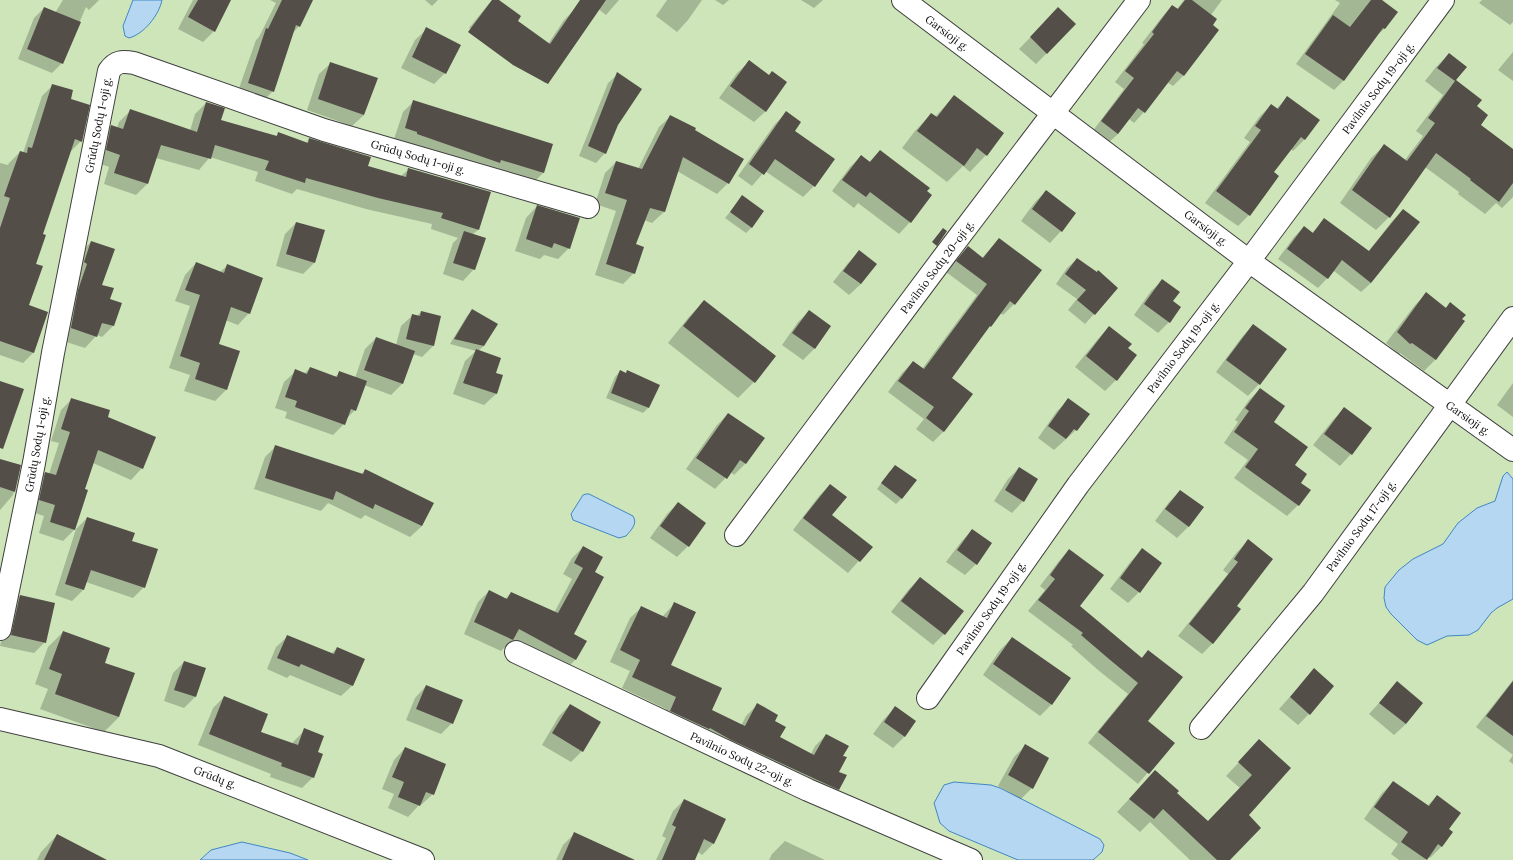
<svg xmlns="http://www.w3.org/2000/svg" width="1513" height="860" font-family="Lora,serif">
<rect width="100%" height="100%" fill="#fefbec"/>
<!-- green -->
<path fill="#cde5b9" d="M0,0H1513V860H0Z"/>
<!-- water -->
<path fill="#b5d7f1" stroke="#4187c3" d="M133,0H162C159,15 144,34 129,38L125,36L123,26Z
M1507,472L1513,479V599L1497,608L1491,613L1478,630L1469,635L1447,636L1427,645L1417,640L1391,614L1386,607L1384,598L1385,587L1399,570L1413,559L1443,544L1458,523L1477,508L1495,501L1503,476Z
M586,494H589L633,516C638,524 631,530 626,536L619,538L573,520L571,514L583,495Z
M954,782L991,785L1000,788L1100,839L1104,845L1102,852L1093,860H1018L949,831L940,823L934,803L944,785Z
M242,842L290,853L308,860H200L211,850Z"/>
<!-- shadow -->
<path fill="#0003" d="M63,0H99L89,10L86,7L62,63L52,73L18,59L34,18L44,8L55,13Z
M193,0H230L214,31L203,42L178,29Z
M270,0H312L299,26L293,33L273,91L262,102L237,94L256,40L259,37L276,3Z
M425,0H438L432,6Z
M492,0H497L516,21L548,44L564,20L573,11L554,74L545,83L469,28Z
M594,0H619L606,15L591,3Z
M667,0H702L688,20L677,32L656,16Z
M715,0H729L723,5Z
M801,0H823L814,8Z
M1184,0H1222L1211,15V25L1217,30L1183,76L1173,86L1167,82L1144,112L1134,123L1129,119L1118,134L1107,144L1092,132L1124,89L1115,82L1144,44L1142,43L1162,17L1172,6L1177,9Z
M1335,0H1381L1397,13L1384,29L1374,38L1343,81L1334,90L1296,64L1340,3Z
M1482,0H1513V22L1510,25L1479,3Z
M1047,20V53L1036,64L1019,49Z
M427,29L445,73L434,84L401,68L415,40Z
M1513,52V81L1498,70Z
M1449,54L1455,81L1476,107L1479,125L1513,150V197L1502,208L1496,203L1485,214L1458,194L1459,192L1425,167L1389,217L1376,230L1340,203L1371,158L1384,146L1405,160L1423,136L1416,131L1443,95L1425,81L1436,67Z
M749,62L766,111L754,122L719,98L737,73Z
M331,63L364,115L352,126L307,110L319,74Z
M618,74L617,124L605,153L596,163L579,156L608,83Z
M53,85L70,100L81,141L70,152L42,235L28,305L34,352L23,363L0,355V163L8,165L9,163L20,152L23,153L42,96Z
M954,96L986,155L970,172L963,166L947,182L902,148L915,131L931,114L935,117Z
M1287,98L1318,120L1304,140L1293,151L1291,149L1273,173L1249,215L1238,226L1205,203L1250,142L1244,138L1260,116L1271,105L1276,109Z
M414,101L543,173L532,184L394,139L403,112Z
M206,103L220,121L275,137L278,134L306,143L309,139L367,167L401,176L409,169L478,230L473,234L474,269L463,281L443,274L453,243L458,238L431,229L432,224L366,209L297,189L292,194L255,181L258,172L210,157L199,170L156,158L147,184L136,195L104,184L109,167L95,162L100,137L111,126L117,128L119,122L130,111L190,131L195,114Z
M786,113L814,186L803,197L765,171L752,186L738,176L775,124Z
M671,116L728,183L717,194L677,171L664,212L652,223L644,220L635,245L634,273L623,284L595,275L616,211L595,204L605,173L616,162L638,169L659,127Z
M880,151L931,195L910,222L899,234L858,203L854,208L832,191L850,167L861,156L869,162Z
M1046,191L1075,214L1061,231L1050,243L1021,221L1035,202Z
M742,197L752,227L746,233L725,218Z
M537,206L569,248L558,259L544,255L540,259L515,251L526,218Z
M1403,210L1371,283L1361,292L1334,271L1318,288L1278,259L1294,237L1304,227L1312,233L1324,220L1368,252L1393,220Z
M296,223L314,263L303,274L276,266L285,234Z
M999,239L1040,270L1014,304L1003,315L1000,313L990,326L981,336L950,378L944,431L933,442L916,429L924,419L888,392L902,373L913,362L922,369L977,295L946,272L957,258L968,248L982,258Z
M91,242L101,285L109,300L120,304L113,326L102,337L97,335L85,348L60,340L80,253Z
M859,252L875,264L861,284L849,295L833,282L848,263Z
M1077,259L1097,273L1094,314L1085,324L1068,310L1077,299L1056,284L1067,268Z
M196,263L220,272L227,266L249,313L238,325L225,320L218,344L239,352L226,390L215,401L184,391L190,375L169,368L190,306L175,301L185,275Z
M1163,280L1172,301L1169,322L1158,333L1134,315L1151,291Z
M1426,294L1445,308L1450,304L1463,322L1435,360L1424,371L1400,353L1399,354L1386,343L1415,305Z
M704,301L754,382L738,398L668,343L688,318Z
M472,311L484,346L478,351L495,373L502,376L496,394L484,405L453,394L465,361L476,351L450,344L467,316Z
M809,311L830,326L814,349L803,360L782,345L798,322Z
M421,312L433,346L422,357L413,354L402,384L391,395L364,385L355,410L346,419L344,424L333,435L285,418L287,412L275,408L284,382L296,371L304,374L310,368L335,377L340,372L355,378L365,349L376,338L396,345L401,326L413,315L417,316Z
M1253,325L1259,384L1248,396L1216,372L1242,337Z
M1109,327L1127,348L1116,380L1105,391L1075,367L1098,339Z
M620,371L649,407L643,413L606,398L615,377Z
M1513,383V417L1497,405Z
M1260,389L1272,423L1294,465L1299,483L1298,505L1287,516L1234,478L1248,460L1224,443L1238,422L1235,420L1249,400Z
M72,399L107,417L142,468L131,480L93,463L84,490L87,491L74,530L63,541L39,533L44,516L29,511L34,484L45,473L49,474L59,443L51,441L61,410Z
M1069,400L1076,430L1054,450L1038,438L1057,411Z
M1344,409L1370,428L1351,454L1340,466L1313,445L1333,420Z
M728,414L746,463L734,475L731,472L715,489L686,469L717,425Z
M276,446L361,474L366,470L432,503L422,526L410,537L365,515L361,519L328,503L321,511L254,489L265,457Z
M0,460L20,465L13,495L0,510Z
M1019,468L1023,501L1012,513L994,501L1008,479Z
M890,471L902,498L896,504L877,489Z
M830,485L831,515L871,547L848,573L793,530L819,496Z
M1180,491L1203,508L1188,527L1177,538L1155,521L1169,502Z
M678,503L688,546L677,557L650,538L667,514Z
M87,518L131,541L144,587L133,598L86,582L83,590L72,601L55,595L76,529Z
M972,530L976,564L965,575L946,562L961,542Z
M1248,541L1236,606L1213,643L1202,654L1178,636L1228,574L1223,570L1237,552Z
M583,547L594,573L572,634L585,641L575,660L564,671L510,642L501,651L464,634L478,602L489,591L505,599L511,593L554,613L572,579L563,574L572,558Z
M1069,550L1079,606L1140,659L1148,651L1147,721L1173,743L1138,784L1088,743L1128,694L1098,670L1071,646L1073,645L1028,611L1045,590L1040,586L1059,561Z
M1142,550L1139,592L1128,603L1110,589L1131,561Z
M920,578L944,634L933,645L891,612L909,589Z
M20,596L45,642L34,653L0,646L9,607Z
M675,603L670,665L711,710L741,726L746,716L757,705L774,721L779,737L811,754L815,746L826,735L838,772V789L827,800L660,722L666,709L622,688L630,671L610,662L630,618L642,607L662,617Z
M63,632L104,663L119,717L104,732L40,709L48,689L35,684L48,647Z
M288,636L331,654L337,648L353,685L341,696L290,675L287,678L267,669L276,647Z
M1012,638L1051,705L1040,716L983,675L1000,650Z
M184,662L195,697L184,708L164,701L173,673Z
M1314,670L1309,714L1298,725L1279,709Z
M1513,680V755L1476,727Z
M1397,683L1406,724L1394,735L1369,714Z
M426,686L452,723L441,734L406,720L415,698Z
M224,697L260,732L292,744L294,741L305,730L317,753L313,777L302,788L270,777L271,774L198,745L213,708Z
M570,705L582,751L571,762L542,745L559,716Z
M896,707L914,721L904,737L893,748L873,734L884,719Z
M1259,741L1247,815L1229,860H1190L1150,822L1140,832L1117,812L1155,771L1176,793L1208,822L1240,788L1226,776Z
M1025,746L1032,788L1021,799L998,786L1014,757Z
M405,748L433,794L421,805L420,804L408,817L388,808L394,794L382,789L394,760Z
M1513,755V764L1509,761Z
M1394,782L1427,806L1437,796L1448,829L1442,846L1430,858L1428,856L1425,860H1399L1391,854L1398,844L1364,819L1382,793Z
M684,800L714,843L702,855L698,852L694,860H656L666,838L662,836L673,811Z
M574,834L611,860H556L563,845Z
M57,835L105,860H37L41,852Z
M785,841L825,860H769L772,854Z"/>
<!-- building -->
<path fill="#544e49" d="M198,0H231L215,32L188,17Z
M282,0H313L300,27L296,25L274,92L248,83L266,28L268,29Z
M492,0H499L521,16L518,21L550,44L580,0H606L548,84L513,65L468,32Z
M1185,0H1192L1217,19L1213,25L1219,30L1184,76L1177,71L1145,113L1138,108L1118,134L1101,121L1134,78L1125,71L1154,34L1152,32L1172,5L1178,9Z
M1371,0H1382L1398,12L1385,29L1383,28L1344,81L1305,54L1333,15L1350,27Z
M44,7L81,22L63,64L27,49Z
M1058,7L1076,24L1047,54L1030,37Z
M426,27L461,45L446,74L412,57Z
M1449,53L1467,67L1456,80L1482,100L1477,106L1488,115L1481,125L1513,149V183L1499,202L1470,180L1471,179L1436,153L1390,218L1352,190L1384,144L1407,161L1435,123L1428,118L1455,81L1437,68Z
M749,60L769,75L772,71L787,82L766,112L730,86Z
M330,62L378,78L364,115L318,99Z
M617,72L642,89L618,125L606,154L588,146Z
M52,84L73,90L71,99L90,105L82,142L75,139L43,234L46,235L36,264L43,266L29,305L48,312L34,353L0,341V228L10,198L4,196L20,151L27,153L28,147L32,148Z
M954,95L1004,133L987,156L977,148L964,166L917,131L931,113L937,117Z
M1287,96L1320,120L1305,140L1301,137L1274,172L1279,176L1250,216L1216,191L1261,130L1255,126L1271,104L1278,109Z
M413,100L553,144L544,173L501,160L500,163L417,134V132L405,128Z
M206,102L225,108L221,120L277,136L278,132L308,143L309,138L371,157L368,166L406,177L408,168L491,192L479,230L441,218L443,213L378,198L306,178L305,183L265,170L269,161L215,145L211,159L161,145L148,184L114,173L120,155L106,150L111,125L123,129L130,109L197,132Z
M786,111L801,122L795,131L835,159L815,187L775,159L764,175L749,164Z
M670,115L696,128L695,130L744,159L729,184L683,157L665,212L650,208L636,244L644,247L635,274L606,264L627,200L605,193L616,161L642,169Z
M880,150L930,188L927,191L932,195L911,223L870,192L866,197L842,180L861,155L870,162Z
M1046,190L1076,213L1062,232L1032,209Z
M742,195L764,211L752,228L730,212Z
M537,205L580,218L570,249L554,243L552,248L526,239Z
M1403,209L1420,222L1371,283L1342,260L1328,279L1287,249L1304,226L1313,233L1324,218L1369,251Z
M296,222L325,230L315,263L286,254Z
M943,228L947,231L937,246L932,242Z
M464,231L486,238L475,270L453,263Z
M999,238L1042,270L1015,305L1010,301L991,327L990,326L952,378L973,394L944,432L926,418L934,407L898,381L913,361L924,369L987,284L956,261L968,246L983,258Z
M91,241L115,249L102,285L114,288L110,299L122,303L114,326L102,323L97,337L71,328L78,290L87,264L84,262Z
M859,250L877,264L861,284L843,271Z
M1077,258L1097,272L1098,270L1118,288L1095,315L1077,300L1086,290L1065,274Z
M196,262L224,273L227,264L263,278L250,314L231,307L219,344L240,351L227,390L195,379L200,363L180,356L200,295L185,290Z
M1162,279L1180,292L1173,301L1181,307L1170,323L1144,304Z
M1426,292L1446,308L1450,302L1466,315L1462,319L1465,321L1436,360L1412,343L1410,344L1397,332Z
M704,300L776,356L755,383L683,326Z
M472,309L498,324L484,346L454,339Z
M809,310L831,326L815,349L792,333Z
M421,311L441,316L434,346L406,339L412,314L420,316Z
M1253,324L1287,349L1260,385L1226,360Z
M1109,326L1132,344L1128,348L1137,355L1117,381L1086,356Z
M376,337L415,351L403,384L364,370Z
M476,349L501,358L496,373L503,375L497,394L463,383Z
M310,367L337,377L339,371L367,381L356,411L351,409L345,425L295,407L297,401L285,397L295,369L307,374Z
M620,370L626,373L627,370L660,385L649,408L611,393Z
M0,381L24,389L3,449L0,448Z
M1260,388L1285,406L1274,422L1308,447L1295,465L1307,474L1301,483L1311,490L1299,506L1245,467L1258,449L1234,432L1249,411L1245,408Z
M71,398L110,410L108,417L156,437L143,469L98,450L85,489L88,490L75,530L50,522L55,505L39,500L45,472L56,475L70,432L61,429Z
M1068,398L1090,414L1077,431L1074,429L1066,439L1048,426Z
M1344,407L1372,428L1352,455L1324,434Z
M728,413L765,438L746,464L740,460L727,479L696,458Z
M275,445L363,474L365,469L434,503L422,526L375,504L373,509L336,491L333,500L265,478Z
M0,459L21,465L15,492L0,487Z
M895,465L917,480L902,499L881,483Z
M1019,467L1038,479L1024,502L1005,490Z
M830,484L847,497L832,515L873,547L860,562L803,518Z
M1180,490L1204,507L1189,527L1165,509Z
M678,502L706,523L689,547L660,526Z
M87,517L135,533L132,541L158,549L145,588L91,570L84,590L65,584Z
M972,529L992,543L977,565L957,550Z
M1248,539L1273,559L1237,606L1241,609L1213,644L1189,624L1238,562L1234,559Z
M583,546L603,557L595,572L604,577L574,634L587,641L576,660L519,629L513,640L474,622L489,590L507,599L511,592L558,613L583,568L574,563Z
M1142,548L1162,563L1140,593L1120,578Z
M1069,549L1104,575L1080,606L1142,658L1148,650L1183,677L1148,721L1175,743L1149,774L1098,732L1138,683L1109,659L1081,635L1083,633L1038,600L1055,579L1050,575Z
M920,577L964,611L945,635L901,601Z
M20,595L55,603L46,643L11,635Z
M674,602L696,612L671,665L722,688L712,710L745,726L757,703L778,715L775,721L786,727L780,737L814,755L826,734L849,746L843,756L847,757L839,772L847,775L839,790L731,740L710,728L709,729L670,711L676,697L632,677L640,660L620,650L641,606L667,618Z
M63,631L110,648L105,663L135,673L119,717L55,694L62,674L49,669Z
M287,635L334,654L337,647L365,659L353,686L301,664L299,667L277,658Z
M1012,637L1071,678L1052,705L993,664Z
M184,661L206,668L196,697L174,690Z
M1314,668L1334,686L1310,715L1290,697Z
M1397,681L1423,703L1406,724L1379,703Z
M1513,681V736L1486,716Z
M426,685L463,700L453,724L416,709Z
M224,696L268,714L261,732L298,745L304,728L324,736L318,752L323,754L314,778L281,766L282,763L209,734Z
M570,704L601,722L583,752L552,733Z
M895,706L916,721L905,737L884,722Z
M1259,739L1291,768L1249,815L1261,828L1230,860H1217L1163,809L1154,819L1129,799L1155,770L1179,791L1177,793L1208,821L1252,775L1238,762Z
M1025,744L1049,758L1033,789L1008,775Z
M405,747L446,764L434,795L426,792L420,806L398,797L404,782L392,777Z
M1393,781L1429,806L1437,795L1461,813L1449,829L1453,832L1442,847L1438,844L1427,860L1401,842L1408,832L1374,807Z
M684,799L726,819L714,844L704,839L695,860H662L676,827L672,825Z
M574,832L635,860H562Z
M57,834L107,860H44Z"/>
<g fill="none" stroke-linecap="round" stroke-linejoin="round">
<!-- minor casing -->
<g stroke="#3f3f3f" stroke-width="24">
<path id="minor" d="M903,0L1249,261L1513,450
M736,535L946,254L1139,0
M0,629L34,463L53,353L109,71C116,61 122,61 134,63L324,130L588,207
M516,652L808,790L971,860
M928,698L1078,485L1249,261L1443,0
M0,719L159,756L423,860
M1201,728L1313,593L1513,318"/>
</g>
<!-- minor -->
<use href="#minor" stroke="#fff" stroke-width="22"/>
</g>
<g text-anchor="middle" stroke-width="4" stroke-linejoin="round" paint-order="stroke">
<!-- street labels -->
<g font-size="11" fill="#0c0c0c" stroke="#fff">
<text transform="translate(947 33) rotate(37)" y="4">Garsioji g.</text>
<text transform="translate(1378 88) rotate(-53)" y="4">Pavilnio Sodų 19-oji g.</text>
<text transform="translate(98 125) rotate(-79)" y="4">Grūdų Sodų 1-oji g.</text>
<text transform="translate(418 157) rotate(16)" y="4">Grūdų Sodų 1-oji g.</text>
<text transform="translate(1206 228) rotate(37)" y="4">Garsioji g.</text>
<text transform="translate(937 267) rotate(-53)" y="4">Pavilnio Sodų 20-oji g.</text>
<text transform="translate(1183 347) rotate(-53)" y="4">Pavilnio Sodų 19-oji g.</text>
<text transform="translate(1468 418) rotate(35)" y="4">Garsioji g.</text>
<text transform="translate(37 444) rotate(-80)" y="4">Grūdų Sodų 1-oji g.</text>
<text transform="translate(1361 526) rotate(-54)" y="4">Pavilnio Sodų 17-oji g.</text>
<text transform="translate(991 608) rotate(-55)" y="4">Pavilnio Sodų 19-oji g.</text>
<text transform="translate(742 759) rotate(25)" y="4">Pavilnio Sodų 22-oji g.</text>
<text transform="translate(215 777) rotate(21)" y="4">Grūdų g.</text>
</g>
</g>
</svg>
